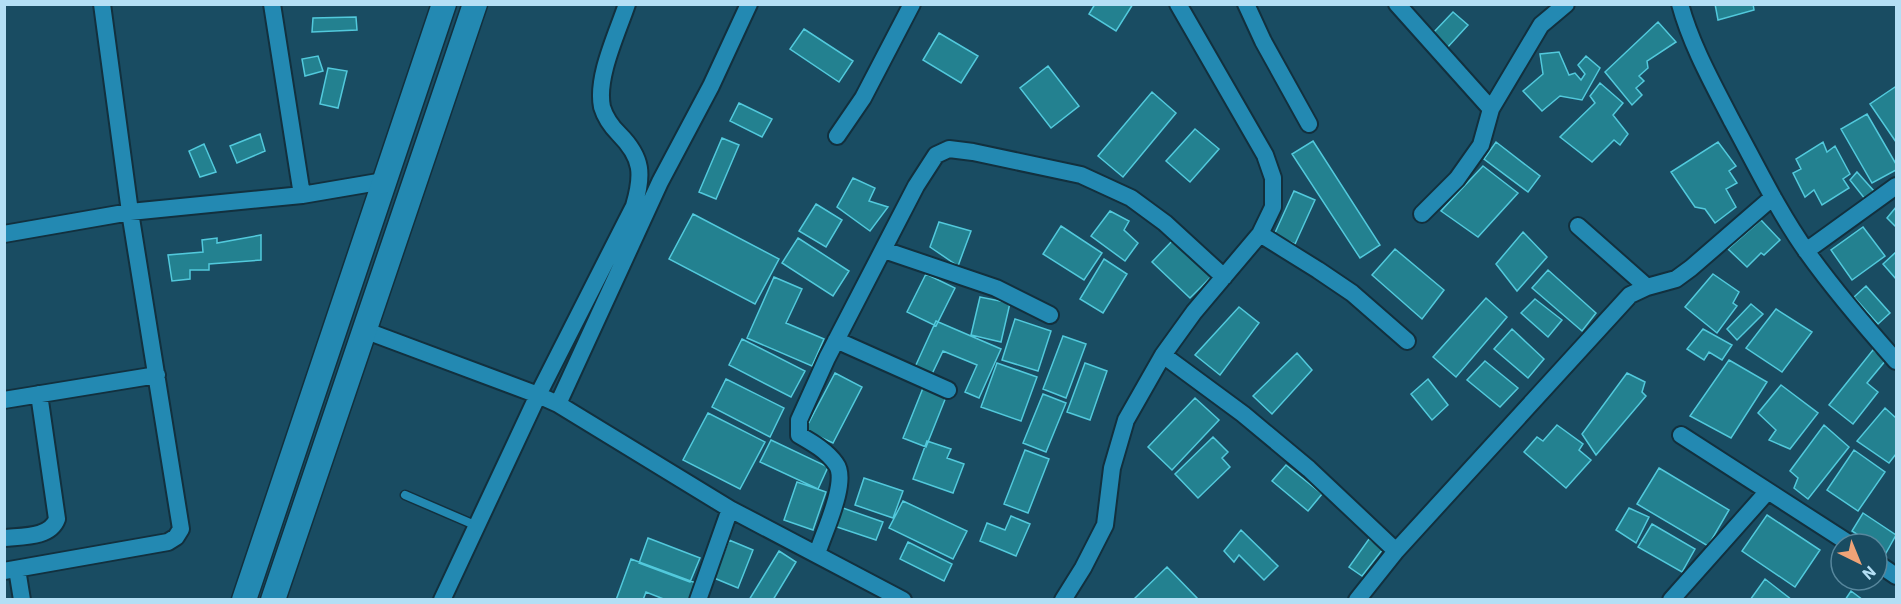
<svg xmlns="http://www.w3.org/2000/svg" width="1901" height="604" font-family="'IBM Plex Sans',sans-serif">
<rect width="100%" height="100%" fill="#194c62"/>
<!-- building -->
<path fill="#238190" stroke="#52c9dc" stroke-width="1.5" d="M1095,4H1133L1116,31L1089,14Z
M1715,4H1753L1754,10L1718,20Z
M1453,12L1468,25L1447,48L1433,33Z
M356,17L357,30L312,32L313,18Z
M1658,22L1676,42L1647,61L1648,68L1639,76L1644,81L1636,88L1642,95L1632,105L1605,72Z
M804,29L853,61L839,82L790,49Z
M939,33L978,56L961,83L923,60Z
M1559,52L1569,75L1575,73L1581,80L1585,74L1578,65L1586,56L1600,68L1582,100L1560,96L1542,111L1523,91L1543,74L1540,54Z
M318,56L323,71L305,76L302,59Z
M1048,66L1079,106L1051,128L1020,88Z
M328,68L347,71L338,108L320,104Z
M1600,83L1623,103L1613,115L1628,134L1620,145L1614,140L1592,162L1560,137L1595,103L1590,96Z
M1895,87L1896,89V142L1870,104Z
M1152,92L1176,113L1123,177L1098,156Z
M739,103L772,119L762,137L730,121Z
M1867,114L1896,164V170L1872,183L1841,129Z
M1195,129L1219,149L1190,182L1166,161Z
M260,134L265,151L237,163L230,146Z
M722,138L739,145L716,199L699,192Z
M1313,141L1380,245L1360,258L1292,154Z
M1496,142L1540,176L1528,192L1484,159Z
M1718,142L1736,166L1729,171L1737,183L1726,189L1736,207L1715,223L1705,209L1695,207L1671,172Z
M1823,142L1827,152L1835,146L1850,174L1843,179L1849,188L1822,205L1814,190L1805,197L1793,173L1801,169L1796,159Z
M204,144L216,172L200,177L189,151Z
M1483,166L1518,193L1478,237L1441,211Z
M1857,172L1874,191L1865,199L1850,180Z
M853,178L875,188L869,201L888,207L870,231L837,207Z
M1294,191L1315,200L1295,244L1274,235Z
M816,204L842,220L826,247L799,231Z
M1896,207V227L1887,218Z
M1110,211L1129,221L1124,230L1138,243L1125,261L1091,236Z
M693,214L779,259L755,304L669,259Z
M1761,220L1780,240L1764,255L1761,253L1747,267L1728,249Z
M939,222L971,231L958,266L930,247Z
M1061,226L1102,253L1084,280L1043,254Z
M1863,227L1885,256L1852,280L1831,250Z
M1523,232L1547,257L1517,291L1496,264Z
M261,235V260L209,264V270H190V279L172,281L168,255L203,252L202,240L217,238V243Z
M798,238L849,271L833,296L782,263Z
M1173,240L1211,277L1190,298L1152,262Z
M1395,249L1444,290L1422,319L1372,275Z
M1896,252V279L1883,264Z
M1104,259L1127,274L1103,313L1080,299Z
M1548,270L1596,313L1582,331L1532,288Z
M926,274L955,288L936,326L907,312Z
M1713,274L1739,292L1733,303L1737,306L1717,333L1685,307Z
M774,277L802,289L786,323L824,339L812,366L747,338Z
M1866,286L1890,313L1878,324L1854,297Z
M980,297L1010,303L1001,342L971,335Z
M1486,298L1507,317L1456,377L1433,357Z
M1535,299L1562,320L1548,337L1521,313Z
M1751,304L1763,314L1737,340L1727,329Z
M1239,307L1259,323L1220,375L1195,355Z
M1776,309L1812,332L1782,372L1746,348Z
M1015,319L1051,331L1038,371L1002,360Z
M936,321L1001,349L979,398L965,392L977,365L943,351L932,374L915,367Z
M1512,329L1544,359L1528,378L1494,349Z
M1703,329L1732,345L1722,360L1709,352L1704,360L1687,349Z
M1063,336L1086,344L1066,398L1043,389Z
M742,339L805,371L791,397L729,365Z
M1873,350L1886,360L1867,383L1878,392L1853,424L1829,405Z
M1297,353L1312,370L1272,414L1253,396Z
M1729,360L1767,382L1731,438L1690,416Z
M1485,361L1518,388L1500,407L1467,380Z
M997,363L1037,377L1021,421L981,407Z
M1085,363L1107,371L1090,420L1067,412Z
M835,373L862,387L833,443L805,430Z
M1627,373L1645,382L1642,392L1646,396L1596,455L1582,434Z
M726,379L784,408L770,437L712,407Z
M1428,379L1448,405L1432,420L1411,394Z
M1781,385L1818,413L1790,449L1769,440L1776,430L1758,413Z
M923,388L946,397L926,447L903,438Z
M1043,394L1066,403L1046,452L1023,443Z
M1195,398L1219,420L1172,470L1148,447Z
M1885,408L1896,418V454L1889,463L1857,441Z
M708,413L765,442L740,489L683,460Z
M1557,425L1583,444L1579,450L1591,460L1566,488L1524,452L1537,437L1543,441Z
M1824,425L1849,447L1808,499L1794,488L1798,478L1790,471Z
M1213,437L1228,452L1222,458L1230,467L1198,498L1175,474Z
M771,440L828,467L818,489L760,462Z
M927,441L951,449L947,458L964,464L953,493L913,479Z
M1025,450L1049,459L1028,513L1004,504Z
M1854,450L1885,472L1858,511L1827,490Z
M1286,465L1322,494L1308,511L1272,481Z
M1659,468L1729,510L1708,546L1637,504Z
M864,478L903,491L893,518L855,505Z
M797,482L826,492L813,530L784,520Z
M903,501L967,531L953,559L889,528Z
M840,507L883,522L876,540L834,526Z
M1629,508L1649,517L1636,543L1616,530Z
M1863,513L1896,535L1886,553L1877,547V544H1872L1852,531Z
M1767,515L1820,550L1795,587L1742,551Z
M1011,516L1030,524L1016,556L980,541L987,523L1005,530Z
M1652,524L1695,549L1682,572L1638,547Z
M1241,530L1278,566L1264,580L1239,555L1234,562L1224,551Z
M648,538L700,558L690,582L639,563Z
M1369,539L1383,549L1362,576L1349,567Z
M729,540L753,550L738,588L714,578Z
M908,542L952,564L944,581L900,559Z
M779,551L796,562L773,600H749Z
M631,559L696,583L690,600H666L646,592L643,600H616Z
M1167,567L1197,598L1196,600H1133Z
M1765,579L1792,600H1750Z
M1851,591L1863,600H1845Z"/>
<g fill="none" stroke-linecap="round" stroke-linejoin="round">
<!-- lane casing -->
<g stroke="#12303e" stroke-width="11">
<path id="lane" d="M405,495L477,526"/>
</g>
<!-- street casing -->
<g stroke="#12303e" stroke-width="20">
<path id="street" d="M272,4L302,195
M1246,4L1263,41L1309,124
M1397,4L1491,109
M1680,4C1691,45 1713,84 1732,121C1756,165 1778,211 1807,252C1834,290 1865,326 1896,361
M837,136L863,98L912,4
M1422,214L1457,179L1481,145L1491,109L1541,25L1566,4
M1578,226L1647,287
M4,234L130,212L302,195L384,181
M1260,234L1318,270L1352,293L1407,341
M884,250L996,288L1050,315
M1806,251L1896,186
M364,330L538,395L558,404L730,509L903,600
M836,340L948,390
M1163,355L1243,414L1309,469L1396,551
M4,400L157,375
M558,404L660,182L711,86L749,4
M1681,435L1850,544
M4,538C22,536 50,538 57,519L39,394
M817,554C823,534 849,481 836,464C827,451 813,443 799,435V420L827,358L916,186L936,155L949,149L973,152L1081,175L1131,198L1165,223L1224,277
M1877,563L1896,576
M17,569L22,600
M4,571L168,542L176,537L181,529L130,212L102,4
M442,600L538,395L634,206C643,175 643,158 619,134C612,127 605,117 602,107C596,77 617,34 627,4
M698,600L730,509
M1063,600L1083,568L1105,525L1112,468L1126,420L1163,355L1194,312L1260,234L1273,207V178L1265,155L1178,4
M1357,600L1396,551L1630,295L1647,287L1676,279L1691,268L1773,197
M1671,600L1768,491"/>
</g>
<!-- secondary casing -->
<g stroke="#12303e" stroke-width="27">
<path id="secondary" d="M244,600L444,4
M273,600L475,4"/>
</g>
<!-- lane -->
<use href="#lane" stroke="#2389b2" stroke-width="8"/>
<!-- street -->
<use href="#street" stroke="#2389b2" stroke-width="16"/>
<!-- secondary -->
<use href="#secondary" stroke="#2389b2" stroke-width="24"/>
</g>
<!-- border -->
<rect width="1901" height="604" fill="none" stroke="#b4dff5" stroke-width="12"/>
<!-- north arrow -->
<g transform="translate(1859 562) rotate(137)"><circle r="28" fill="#194c62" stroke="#57879d" stroke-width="1.5"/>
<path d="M0-4.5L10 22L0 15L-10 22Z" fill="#efa377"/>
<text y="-9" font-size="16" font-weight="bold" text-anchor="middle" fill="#b4dff5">N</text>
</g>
</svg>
